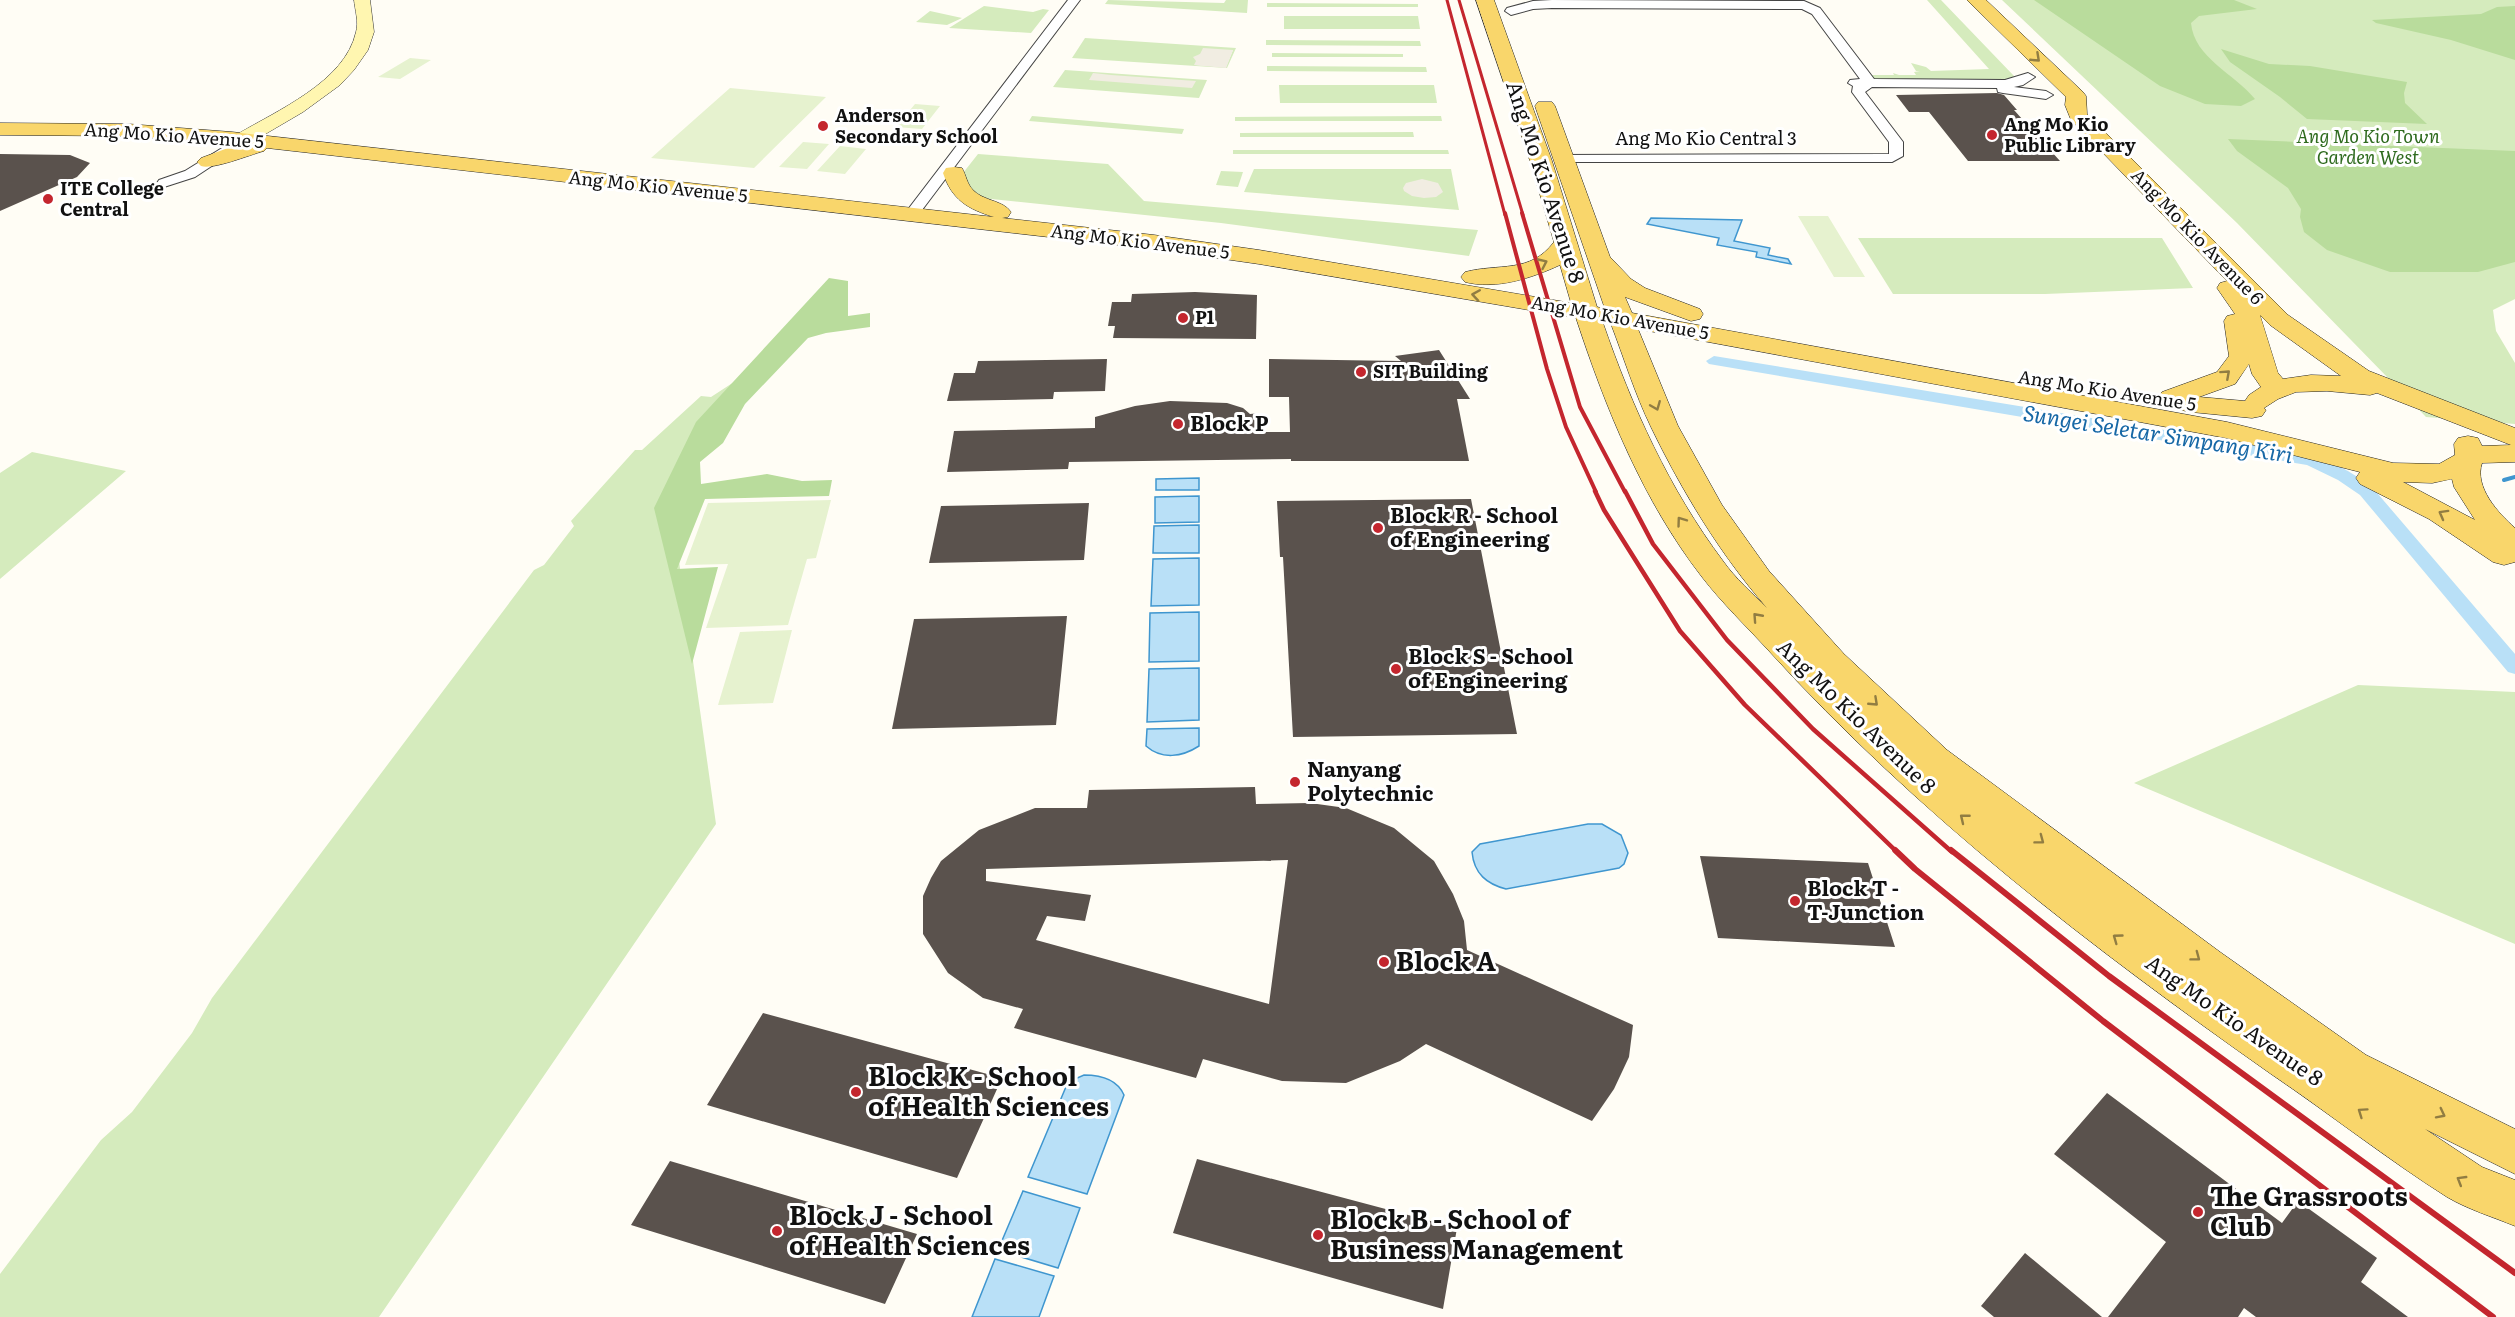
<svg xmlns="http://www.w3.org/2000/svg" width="2515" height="1317" font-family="Literata,serif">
<rect width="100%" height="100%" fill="#fffdf5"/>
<!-- green -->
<path fill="#d5ebbd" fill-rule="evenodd" d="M1108,0L1224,3L1226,0H1248L1247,13L1105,4Z
M1927,0H1941L2014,76L2008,81L1871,80L1866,75H1894L1893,73L1899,75H1916L1914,72L1920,71H1916L1911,63L1926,67L1931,71L1989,69Z
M2002,0H2515V299L2493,310L2496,331L2515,363V424L2426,417L2237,223Z
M1267,3L1418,4V7H1267Z
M984,6L1033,12L1043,9L1049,10L1031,33L949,28Z
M930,11L962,18L947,25L916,22Z
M1284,16H1418L1420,29H1284Z
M1085,38L1236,48L1227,68L1072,58ZM1233,50L1226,67L1195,65L1200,54Z
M1266,40L1420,41L1421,46L1266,45Z
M1272,53L1403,54V57H1272Z
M1267,66L1426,67L1427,72L1267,71Z
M1065,70L1207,80L1199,98L1053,87Z
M1279,85H1434L1437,103H1280Z
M1032,116L1184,129L1182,134L1029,121Z
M1441,116L1442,121H1235V117Z
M1413,132L1414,137H1240V133Z
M1233,150H1448L1449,154H1233Z
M978,154L1108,164L1144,201L1478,230L1469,256L1221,223L972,197L963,173Z
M1254,169H1451L1459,210L1244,192Z
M1221,171L1243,172L1238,187L1216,185Z
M1858,238H2162L2193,288L2045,294H1893Z
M757,367L668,483L716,824L379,1317H0V1274L101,1140L132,1112L192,1033L212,998L534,570L544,565L574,526L571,521L635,450H642L701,396L711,397Z
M32,452L126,471L0,579V473Z
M2358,685L2515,692V944L2134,783Z"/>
<!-- forest -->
<path fill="#b9dc9c" d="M2034,0H2234L2257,9L2199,16L2191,23C2194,58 2235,74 2255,99L2241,106L2205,104L2160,86Z
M2515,6V60L2451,40L2376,23L2372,20L2481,14L2497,7Z
M2221,49L2269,64L2310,66L2407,82L2404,93L2405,103L2427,124L2307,119L2280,97L2230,62Z
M2228,139L2515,151V262L2478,272H2390L2327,250L2304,232L2300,217L2301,209L2288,188L2237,151Z
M829,278L848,281V316L870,313V327L826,333L808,338L745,404L723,443L700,462L701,484L767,474L802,481L832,480L829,496L705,499L677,569L718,567L692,664L654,508L696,422Z"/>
<!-- pitch -->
<path fill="#e6f2cf" d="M410,58L431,60L400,79L378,77Z
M730,88L826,97L754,168L651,158Z
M915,104L940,106L922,129L896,127Z
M803,142L829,144L807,169L779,167Z
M840,146L866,149L845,174L817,171Z
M1798,216H1828L1865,277H1834Z
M831,500L816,558L807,559L788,625L706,628L728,564L685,565L708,503Z
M792,630L773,703L718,705L740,632Z"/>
<!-- plaza -->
<path fill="#f1ede2" d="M1203,48L1233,50L1226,68L1194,65L1196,61L1193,57L1200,54Z
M1093,73L1111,75L1196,81L1192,88L1089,80Z
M1422,179L1438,183L1443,192L1436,197L1424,198L1412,196L1404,191L1403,188L1406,183Z"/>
<!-- water -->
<path fill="#b9e0f7" stroke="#3f96cf" stroke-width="1.5" d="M1651,218L1742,220L1734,241L1770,248L1768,255L1788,259L1791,264L1756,257L1757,252L1717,245L1719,238L1647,224Z
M1199,478V490H1156V479Z
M1199,496V522L1155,523V497Z
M1199,525V553H1153L1154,526Z
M1199,558V605L1151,606L1153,559Z
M1199,612V661L1149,662L1150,613Z
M1199,668V720L1147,722L1149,669Z
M1199,728V746C1182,757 1162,760 1146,746L1147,729Z
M1588,824H1602L1621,835L1628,853L1624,864L1619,868L1506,889C1487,884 1474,874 1472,852L1480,844Z
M1084,1075C1100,1075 1117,1079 1124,1095L1087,1194L1028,1177L1068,1082Z
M1023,1191L1080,1208L1058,1268L998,1250Z
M995,1259L1054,1276L1039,1317H972Z"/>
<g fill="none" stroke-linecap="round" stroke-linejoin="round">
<!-- stream-far1 -->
<path stroke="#3f96cf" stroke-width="4" d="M2504,480L2515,477"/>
<!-- stream -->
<path stroke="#3f96cf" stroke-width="5" d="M2401,529V535"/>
<!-- canal -->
<path fill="#b9e0f7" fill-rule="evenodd" d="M1714,356L2304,453C2329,459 2352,472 2372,487L2515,654V674L2508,672L2360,495L2338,480L2307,465L1709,364L1706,361Z"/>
</g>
<!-- building -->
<path fill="#5a524d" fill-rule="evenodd" d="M1997,93L2004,95L2017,110H2014L2060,161H1968L1929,112H1909L1896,95Z
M0,154L70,155L90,163L77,177L0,211Z
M1195,292L1257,295L1256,339L1113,338L1115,326H1108L1112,302H1131L1132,294Z
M1439,350L1470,399H1457L1469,461H1291V459L1069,462L1068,469L947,472L954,431L1095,428V417L1135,406L1170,401L1227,403L1243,408L1250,414L1261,413L1262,432H1290L1289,397H1269V359L1401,361L1395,356Z
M1107,359L1105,391L1054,392L1053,399L947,401L954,373H975L978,361Z
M1471,499L1517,734L1293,737L1283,557H1280L1277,501Z
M1089,503L1084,560L929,563L941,506Z
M1067,616L1056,725L892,729L914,619Z
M1255,787L1256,804L1310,803L1346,808L1394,828L1434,861L1453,894L1464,921L1467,950L1633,1025L1629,1057L1614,1089L1592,1121L1426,1044L1400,1061L1346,1083L1282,1081L1203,1059L1196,1078L1014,1028L1023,1009L983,998L948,973L923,934V896L931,878L941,861L979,830L1035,808H1087L1089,790ZM1288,860L1269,1004L1036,940L1047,916L1085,921L1091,895L986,881V869Z
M1700,856L1868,863L1895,947L1718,938Z
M763,1013L1002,1078L957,1178L707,1105Z
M2107,1093L2282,1223L2298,1201L2377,1258L2361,1282L2408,1317H2256L2244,1308L2238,1317H2108L2166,1242L2054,1154Z
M1197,1159L1457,1228L1443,1309L1173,1233Z
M670,1161L917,1234L885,1304L631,1225Z
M2025,1253L2102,1317H1994L1981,1306Z"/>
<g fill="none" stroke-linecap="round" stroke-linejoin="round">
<!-- minor casing -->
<g stroke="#444" stroke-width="2">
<path id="minor" d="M1068,0H1080L916,218H906L903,215L906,212Z
M1552,0L1804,1L1820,8L1874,79L2005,80L2028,73L2035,77L2023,85L2014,87L2046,91L2053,95L2046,99L2003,93L1998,92L1997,88L1872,87L1865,92L1903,142V156L1892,162H1564L1559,161L1557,158L1559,155L1889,154V142L1852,92L1853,86L1848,83L1850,80L1860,79L1812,14L1802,9L1552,8L1533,9L1511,15L1505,11L1507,8L1533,1Z
M243,135L248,136L250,139L248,142L195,177L164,187L157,183L159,180L185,171Z"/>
</g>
<!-- secondary casing -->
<g stroke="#333" stroke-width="1">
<path id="secondary" d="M354,0H370L374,32L368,50L354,70L340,85L303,112L250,143H236L233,139L236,135C276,111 345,82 356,32C359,22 355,10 354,0Z"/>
</g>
<!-- primary casing -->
<g stroke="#222" stroke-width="1">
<path id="primary" d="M1476,0H1494L1552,161L1597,307L1605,309L1535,106L1538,102H1552L1555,106L1610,257L1631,279L1645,288L1700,309L1703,314L1700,319L1691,321L1625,297L1632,313L2227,422L2393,463L2439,464L2455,455L2454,444L2458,438L2468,436L2478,438L2482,446L2511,445L2377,393L2370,395L2327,391L2296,392L2278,399L2264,408L2266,410L2262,416L2252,418L2191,412L2181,410L2178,404L2171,406L2162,404L2158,398L2162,392L2217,372L2229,356L2224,321L2227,316L2235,314L2217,288L2220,283L2227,281L2071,120L2065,105L2066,97L1967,0H1986L2083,92L2086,96L2087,114L2288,315L2369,371L2515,428V462L2482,463C2474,487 2498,513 2515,528V562L2504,565L2493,562L2429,519L2360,484L2356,478L2360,472L2226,438L1638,329L1678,426L1722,505L1769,571L1844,654L1947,750L2220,952L2366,1055L2515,1129V1174L2425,1129L2482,1167L2515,1180V1226C2493,1217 2467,1209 2447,1197C2387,1159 2330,1114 2271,1074C2092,948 1917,814 1769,651C1747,627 1722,603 1702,577C1643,501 1606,409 1576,318L1259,264L1154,249L267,148L264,151C249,155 213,170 201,166L197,162L201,158L236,145L232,144L128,136L0,135V123L128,124L232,132L994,217C968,209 952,200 943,173L946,168L954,167L962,168C966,175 967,184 973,190C983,201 1003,200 1011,212L1008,217L1002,218L1154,235L1259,250L1571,303L1560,265C1532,278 1496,290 1465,282L1461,277L1465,272C1499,263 1530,274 1554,242L1530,161ZM2260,315L2270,325L2341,376L2311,375L2283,379L2278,373ZM1603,323L1611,324C1624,358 1635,394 1651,427C1682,491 1720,554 1767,608C1752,593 1735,578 1723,561C1669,489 1632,407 1603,323ZM2249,364L2252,374L2261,387L2249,395L2245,401L2199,397L2235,384ZM2452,479L2454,487L2475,520L2403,482L2432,483Z"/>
</g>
<!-- minor -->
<use href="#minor" fill="#fff" fill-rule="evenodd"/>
<!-- secondary -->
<use href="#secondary" fill="#fff6b0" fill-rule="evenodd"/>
<!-- primary -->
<use href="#primary" fill="#f9d66b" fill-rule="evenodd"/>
<!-- rail-far3 -->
<path stroke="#c4262e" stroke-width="3" d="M1447,0L1505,215
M1459,0L1523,215"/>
<!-- rail-far2 -->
<path stroke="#c4262e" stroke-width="4" d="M1505,213L1547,369L1566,427L1596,492
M1522,213L1580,407L1625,492"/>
<!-- rail-far1 -->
<path stroke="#c4262e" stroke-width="4.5" d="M1595,491L1604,510L1680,631L1745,705L1897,852
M1625,491L1653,544L1727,640L1813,729L1952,852"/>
<!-- rail -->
<path stroke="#c4262e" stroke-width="6" d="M1895,850L1915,869L2103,1021L2493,1317
M1951,850L2109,976L2515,1273"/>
</g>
<!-- one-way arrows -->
<defs><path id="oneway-chevron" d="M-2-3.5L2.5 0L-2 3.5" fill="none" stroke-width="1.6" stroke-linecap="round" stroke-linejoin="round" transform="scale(1.5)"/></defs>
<g stroke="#917d42">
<use href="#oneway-chevron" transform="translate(2036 58) rotate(43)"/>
<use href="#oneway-chevron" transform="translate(1543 263) rotate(-25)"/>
<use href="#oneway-chevron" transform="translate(1476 295) rotate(-171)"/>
<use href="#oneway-chevron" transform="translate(2226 374) rotate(-42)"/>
<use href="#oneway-chevron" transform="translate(1656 406) rotate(68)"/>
<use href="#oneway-chevron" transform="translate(2443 514) rotate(-151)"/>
<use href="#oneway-chevron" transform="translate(1681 521) rotate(-126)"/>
<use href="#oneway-chevron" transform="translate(1757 617) rotate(-132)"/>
<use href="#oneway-chevron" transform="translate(1874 702) rotate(43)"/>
<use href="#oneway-chevron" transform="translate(1964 818) rotate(-141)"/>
<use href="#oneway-chevron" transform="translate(2040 840) rotate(37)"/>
<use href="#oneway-chevron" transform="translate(2117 938) rotate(-144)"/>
<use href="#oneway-chevron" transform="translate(2196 957) rotate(37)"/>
<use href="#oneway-chevron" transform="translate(2362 1112) rotate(-145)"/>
<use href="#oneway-chevron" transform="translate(2441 1114) rotate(27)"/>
<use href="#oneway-chevron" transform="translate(2461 1180) rotate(-149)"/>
</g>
<!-- markers -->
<g fill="#c4262e" stroke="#fff" stroke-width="2">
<circle cx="823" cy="126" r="6"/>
<circle cx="1992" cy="135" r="6"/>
<circle cx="48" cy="199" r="6"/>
<circle cx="1183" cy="318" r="6"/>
<circle cx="1361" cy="372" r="6"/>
<circle cx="1178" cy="424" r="6"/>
<circle cx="1378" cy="528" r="6"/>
<circle cx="1396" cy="669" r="6"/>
<circle cx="1295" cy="782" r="6"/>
<circle cx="1795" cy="901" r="6"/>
<circle cx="1384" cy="962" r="6"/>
<circle cx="856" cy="1092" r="6"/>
<circle cx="2198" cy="1212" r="6"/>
<circle cx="777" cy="1231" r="6"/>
<circle cx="1318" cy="1235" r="6"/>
</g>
<g text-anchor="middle" stroke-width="6" stroke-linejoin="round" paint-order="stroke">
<!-- far-poi labels -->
<g font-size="18" font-weight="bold" fill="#111" stroke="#fff" text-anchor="start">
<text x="835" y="122">Anderson<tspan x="835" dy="21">Secondary School</tspan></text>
<text x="2004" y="131">Ang Mo Kio<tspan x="2004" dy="21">Public Library</tspan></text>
<text x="60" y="195">ITE College<tspan x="60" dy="21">Central</tspan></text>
<text x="1195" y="324">P1</text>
<text x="1373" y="378">SIT Building</text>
</g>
<!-- far-street labels -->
<g font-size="18" fill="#111" stroke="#fff">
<text transform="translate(174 136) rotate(4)" y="6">Ang Mo Kio Avenue 5</text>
<text x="1706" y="145">Ang Mo Kio Central 3</text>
<text transform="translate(658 187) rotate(6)" y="6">Ang Mo Kio Avenue 5</text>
<text transform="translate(2197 237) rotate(46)" y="6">Ang Mo Kio Avenue 6</text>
<text transform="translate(1140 242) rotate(7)" y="6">Ang Mo Kio Avenue 5</text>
<text transform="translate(1620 318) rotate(10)" y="6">Ang Mo Kio Avenue 5</text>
<text transform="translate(2107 391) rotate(9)" y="6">Ang Mo Kio Avenue 5</text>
</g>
<!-- far-park labels -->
<g font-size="18" font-style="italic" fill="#2f6b1f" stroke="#fff">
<text x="2368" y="143">Ang Mo Kio Town<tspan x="2368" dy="21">Garden West</tspan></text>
</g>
<!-- street labels -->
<g font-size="21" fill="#111" stroke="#fff">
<text transform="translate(1545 182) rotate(72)" y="7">Ang Mo Kio Avenue 8</text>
<text transform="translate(1856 717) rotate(44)" y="7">Ang Mo Kio Avenue 8</text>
<text transform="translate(2234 1021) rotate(35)" y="7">Ang Mo Kio Avenue 8</text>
</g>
<!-- poi labels -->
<g font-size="21" font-weight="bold" fill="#111" stroke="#fff" text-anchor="start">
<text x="1190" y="431">Block P</text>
<text x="1390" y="523">Block R - School<tspan x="1390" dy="24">of Engineering</tspan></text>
<text x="1408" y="664">Block S - School<tspan x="1408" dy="24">of Engineering</tspan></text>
<text x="1307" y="777">Nanyang<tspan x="1307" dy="24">Polytechnic</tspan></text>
<text x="1807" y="896">Block T -<tspan x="1807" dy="24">T-Junction</tspan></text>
</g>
<!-- water labels -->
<g font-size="22" font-style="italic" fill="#1768a6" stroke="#fff">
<text transform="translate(2158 434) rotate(9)" y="8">Sungei Seletar Simpang Kiri</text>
</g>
<!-- near-poi labels -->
<g font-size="26" font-weight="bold" fill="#111" stroke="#fff" text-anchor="start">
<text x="1396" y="971">Block A</text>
<text x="868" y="1086">Block K - School<tspan x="868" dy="30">of Health Sciences</tspan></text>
<text x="2210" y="1206">The Grassroots<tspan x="2210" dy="30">Club</tspan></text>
<text x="789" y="1225">Block J - School<tspan x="789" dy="30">of Health Sciences</tspan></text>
<text x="1330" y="1229">Block B - School of<tspan x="1330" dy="30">Business Management</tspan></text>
</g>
</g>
</svg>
